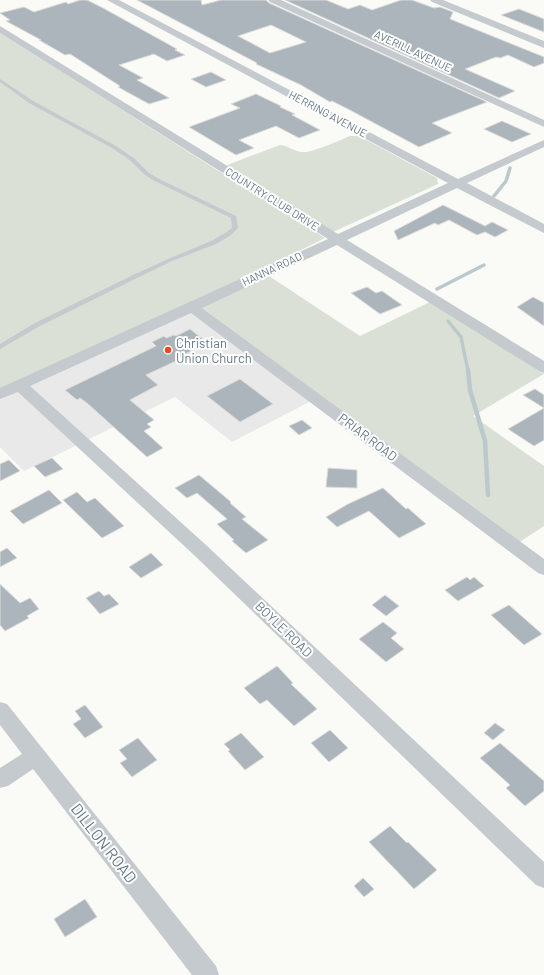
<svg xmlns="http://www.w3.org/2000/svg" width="544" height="975" font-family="Barlow,sans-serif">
<rect width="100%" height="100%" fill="#fafaf7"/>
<!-- built -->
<path fill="#e8e9e8" d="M192,301L319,397L232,442L175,397L24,471L0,447V389Z"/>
<!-- green -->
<path fill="#dae0d6" d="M0,33C109,101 216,170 325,238L259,271L0,389Z
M350,136H359L437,178L438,184L333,232L227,165L280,145C290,146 294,152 303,152C312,153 340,140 350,136Z
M269,276L360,336L430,302L544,374L473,416L544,466V526L515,545L201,307Z"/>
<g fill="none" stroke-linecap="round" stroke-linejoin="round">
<!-- stream-far1 -->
<path stroke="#bbc9cc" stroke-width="3.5" d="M494,196L506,181L510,168
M437,289L484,265
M448,321L461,337L468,371"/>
<!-- stream -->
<path stroke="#bbc9cc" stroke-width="4.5" d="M468,370L470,390L485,441L488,495"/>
</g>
<!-- building -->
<path fill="#abb5bb" stroke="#dcdcd9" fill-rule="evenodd" d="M80,0H87L103,8L177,49L175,50L185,55L167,61L154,54L119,65L143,78L137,80L169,98L149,104L118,87L120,86L70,54L65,55L39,40H41L6,21L10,20L0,13L24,7L34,12L66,2L68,4Z
M137,0H201L202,5L221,0H266L269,3L487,102L432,123L452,133L419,147L348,109L332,101L330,102L301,85L256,64L257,63ZM271,25L306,42L270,53L238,36Z
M285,0H326L348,9L360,5L372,10L401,0H412L434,8L440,7L453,12L450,19L544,57V63L534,67L508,55L500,58L496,57L465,69L515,91L499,98Z
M519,9L544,19V32L501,15Z
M211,72L226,80L206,87L191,79Z
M256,94L281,106L280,107L295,114L292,115L320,130L299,138L276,126L239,140L254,148L236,155L189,127L240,108L231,104Z
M502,121L531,134L512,142L484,129Z
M443,205L485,226L492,222L508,230L495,237L485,232L477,235L449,220L438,225L435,223L398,240L394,231Z
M367,287L376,293L382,291L402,305L380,314L351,293Z
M533,297L544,303V326L517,307Z
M190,329L205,341L188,349L191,351L176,359L178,360L146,375L158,385L130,400L154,420L147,424L151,427L144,431L163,448L147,457L87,403L80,398L77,400L65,390L156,346L152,342L164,336L166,338L174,335L176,336Z
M240,379L273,404L240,422L207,396Z
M535,389L544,395V440L534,446L508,429L544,408L523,395Z
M302,420L312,428L299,435L289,426Z
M52,458L63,469L45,477L34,466Z
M9,460L20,471L0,481V464Z
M328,468L357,470V488L326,487Z
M199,475L231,502L230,503L246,517L242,519L268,540L246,553L232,541L234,540L217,524L227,519L197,493L187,498L175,488Z
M383,488L406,509L408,508L426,524L399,538L369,511L337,527L326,517L348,504Z
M49,490L62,503L23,524L10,511Z
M77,492L87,502L95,498L124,526L102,538L63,500Z
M7,548L17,558L0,567V552Z
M151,553L163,565L141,578L129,567Z
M467,577L470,580L474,577L484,586L458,601L445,590Z
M0,584L20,603L30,598L39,609L27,616L29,618L5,631L0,625Z
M99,591L104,596L109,594L119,604L100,614L86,598Z
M385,595L399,606L386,616L372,605Z
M509,605L542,634L524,645L491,615Z
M383,622L397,633L391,638L404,649L386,662L359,639Z
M277,666L293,683L291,684L317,709L294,726L267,700L260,704L244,688Z
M85,705L103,727L85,738L73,724L81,719L75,711Z
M495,723L505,730L493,740L484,733Z
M330,730L348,748L329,762L311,743Z
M241,733L264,757L245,770L228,751L230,750L224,744Z
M138,738L157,760L132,777L120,763L127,759L119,750Z
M500,743L544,781V791L525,806L506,788L510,785L480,758Z
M390,826L407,843L408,842L437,870L414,889L369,842Z
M363,878L374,889L364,897L354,886Z
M85,899L97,917L65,937L54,919Z"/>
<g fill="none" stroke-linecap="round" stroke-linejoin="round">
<!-- service -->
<path fill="#c5cace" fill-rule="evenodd" d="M0,79L33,101L116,146L135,159L149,173L159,179L236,216L238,228L231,235L216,244L172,261L137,278L40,326L0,349V344L35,323L133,275L168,259L211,241L227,232L232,228L231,218L155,181L145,175L131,161L112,148L29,103L0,82Z"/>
<!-- minor -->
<path fill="#c5cace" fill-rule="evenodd" d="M107,0H119L458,179L544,140V147L467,183L544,224V233L457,188L347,240L544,361V373L539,371L337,245L202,308L544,559V575L538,573L191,313L30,386L206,545L544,862V888L536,885L194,555L18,392L0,399V388L328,239L0,33V26L338,234L448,183Z
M268,0H281L544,120V127L270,2Z
M430,0H443L544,41V48L432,2Z
M0,702L7,704L216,966L219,975H192L33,769L8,786L0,788V768L22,754L0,725Z"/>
</g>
<!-- markers -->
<circle fill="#ed4824" stroke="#fff" stroke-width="1.5" cx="168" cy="350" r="4"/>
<g text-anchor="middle" stroke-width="4" stroke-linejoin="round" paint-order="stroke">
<!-- far-street labels -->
<g font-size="11" fill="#637784" stroke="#fff">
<text transform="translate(413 51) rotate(25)" y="4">AVERILL AVENUE</text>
<text transform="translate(328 114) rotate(28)" y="4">HERRING AVENUE</text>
<text transform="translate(272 199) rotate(32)" y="4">COUNTRY CLUB DRIVE</text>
<text transform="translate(272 269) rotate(-25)" y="4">HANNA ROAD</text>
</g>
<!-- poi labels -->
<g font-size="13" fill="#637784" stroke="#fff" text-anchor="start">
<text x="176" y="348">Christian<tspan x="176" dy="15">Union Church</tspan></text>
</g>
<!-- street labels -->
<g font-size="13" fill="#637784" stroke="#fff">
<text transform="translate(368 437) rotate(37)" y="5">PRIAR ROAD</text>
<text transform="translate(284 629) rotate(44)" y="5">BOYLE ROAD</text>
</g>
<!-- near-street labels -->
<g font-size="16" fill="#637784" stroke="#fff">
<text transform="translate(104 843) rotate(52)" y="6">DILLON ROAD</text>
</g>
</g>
</svg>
